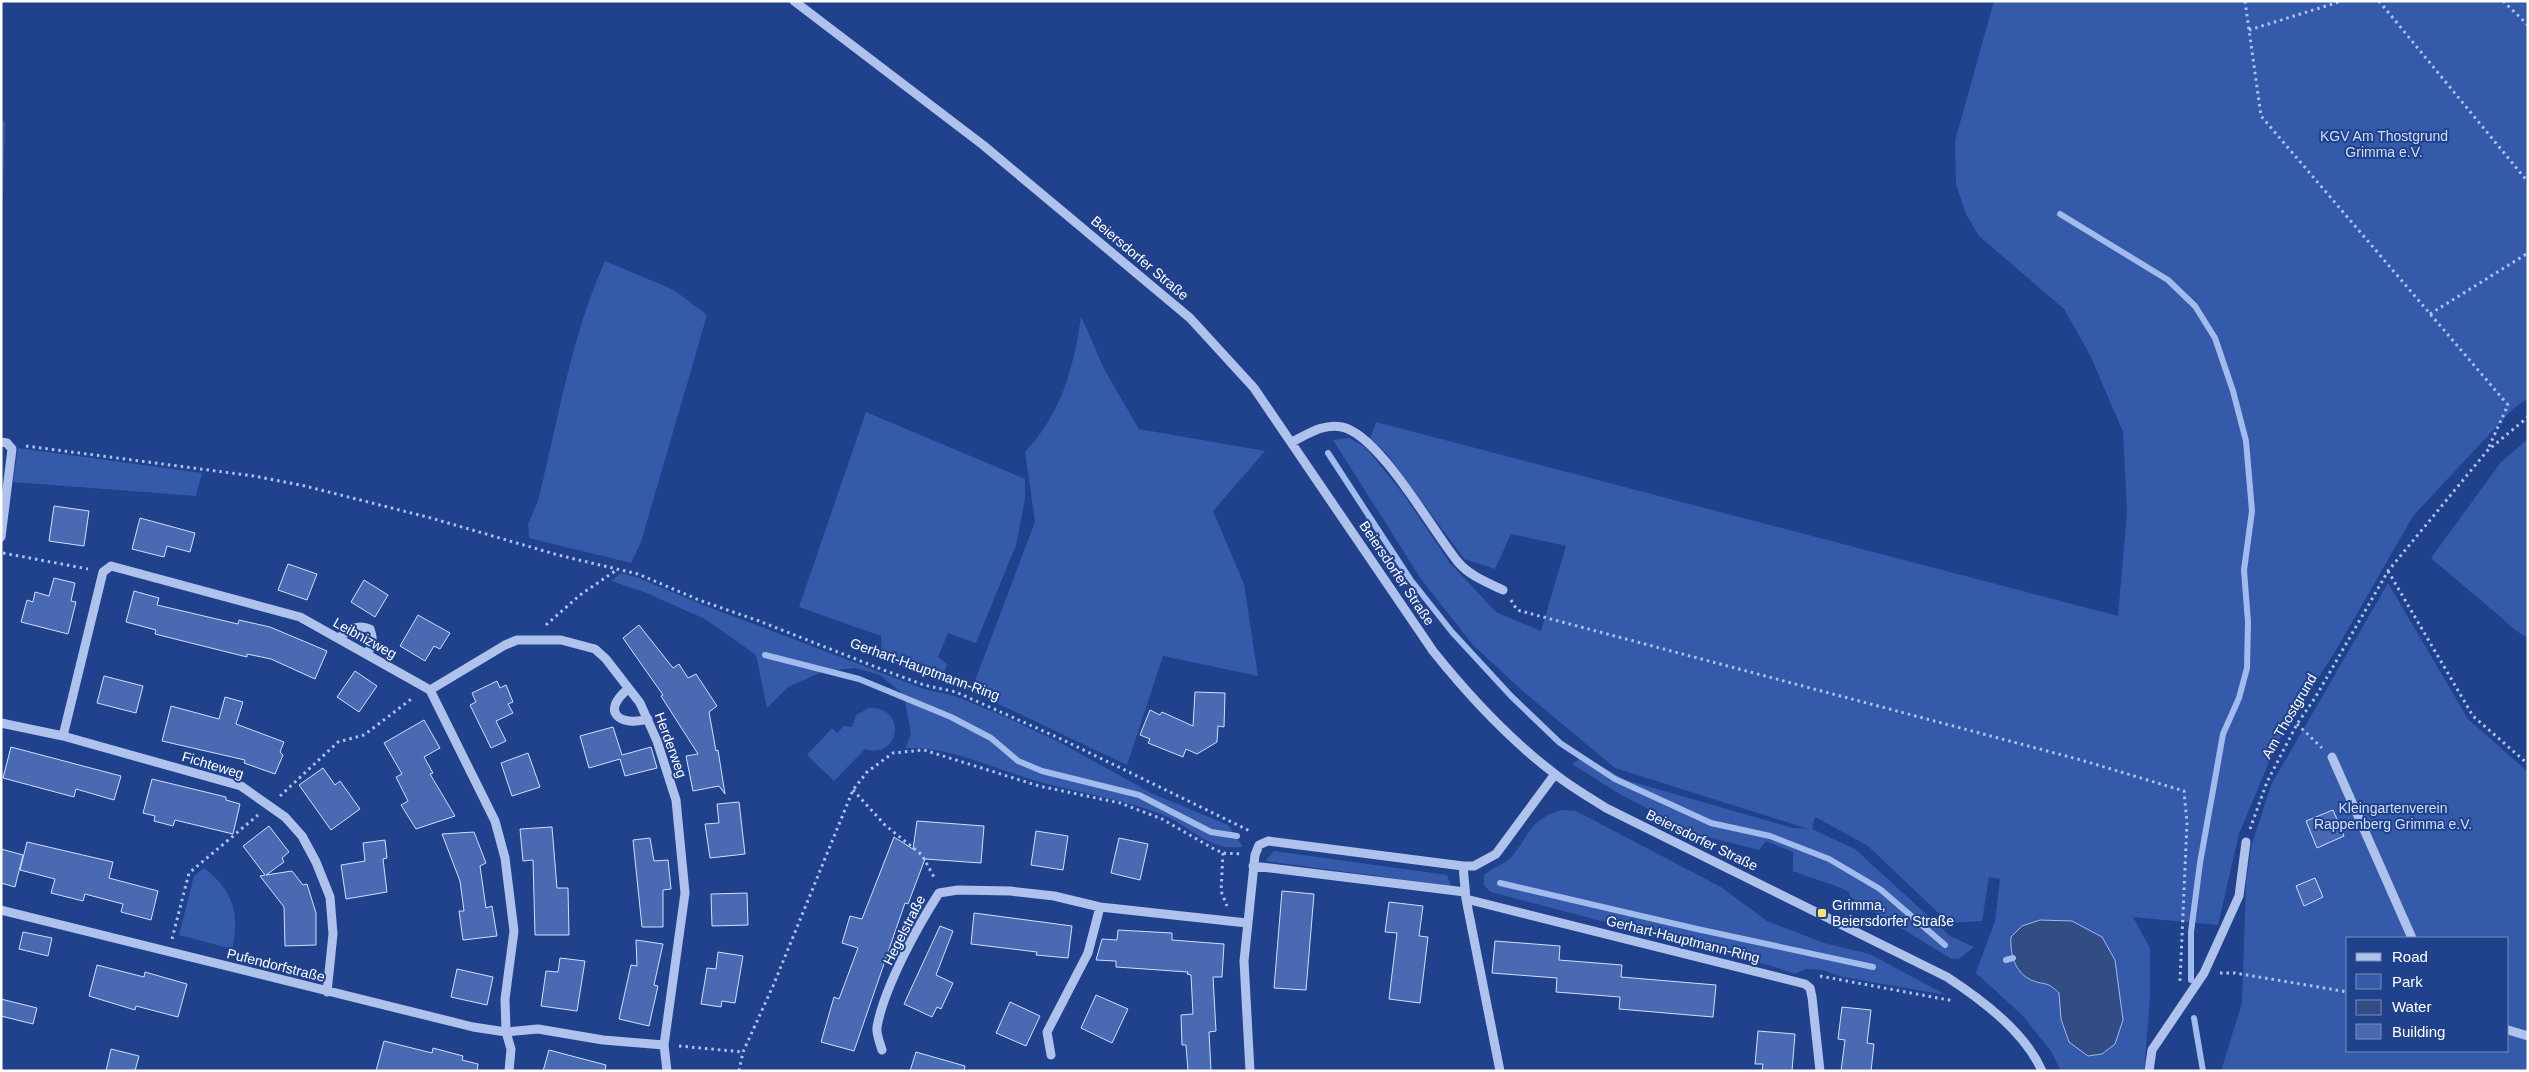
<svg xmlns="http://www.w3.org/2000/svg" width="2529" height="1072" font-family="Helvetica,sans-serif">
<rect width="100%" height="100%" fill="#20418c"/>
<!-- green -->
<path fill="#345aa9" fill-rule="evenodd" d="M1994,1H2528V398L2513,409L2413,516L2339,645L2276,745L2239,834L2218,925L2133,917L2150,948V998L2144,1071H2061L2051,1051L2022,1015L1976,973L1995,921L2000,879L1989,877L1982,921L1949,923L1868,846L1815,817L1812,829L1855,849L1950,936L1974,947L1959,959L1950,958L1850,897L1849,892C1832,883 1812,879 1793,871V852L1766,841L1759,850L1696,834L1618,793L1572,764L1584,756L1626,780L1793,828L1809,829L1615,768L1525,693L1473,645L1421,579L1333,440L1349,438L1365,447L1402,492L1450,563L1496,612L1541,631L1566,546L1511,534L1495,569L1464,559L1387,454L1370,438L1376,422L2118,616L2127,512L2123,432L2090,355L2064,309L1979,236L1966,214L1956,184L1955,141Z
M1,116L5,123L1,262Z
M605,261L674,290L707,315L641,542L631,563L529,538L528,524L538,501C558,421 571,337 605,261Z
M1081,316L1104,369L1139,429L1265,451L1213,511L1244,584L1258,676L1163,656L1127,765L971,691L1035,522L1025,452C1061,414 1074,368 1081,316Z
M866,412L1025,479V499L1016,545L976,643L948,633L938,657L947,664L944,675C921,680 902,667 882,656L881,636L799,607Z
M2528,439V638L2518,632L2431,558L2501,462Z
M18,448L202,473L196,496L13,482Z
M621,573L639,578L698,603L924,689L955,696L1008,718L1059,742L1151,793L1228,825L1243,847C1236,847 1228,848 1221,846C1199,840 1182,822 1161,814C1121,799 1080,793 1040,782C995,770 952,746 905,748L911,734L904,695L880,675L855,668L822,672L788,687L767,708L756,655L705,619L644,592L611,581Z
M2388,583L2468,719L2528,772V1071H2221L2242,1003L2246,883L2251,847L2271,785ZM2348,938H2508V1051H2348Z
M869,708C908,706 900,760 865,749L834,781L807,755L832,728L837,733L844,726L852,727L856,715Z
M1563,810L1576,811L1721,887L1767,921L1824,943L1870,954L1946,995L1843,977L1823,970L1806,969L1795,974L1772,966L1491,892L1484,886V875C1492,868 1506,864 1513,855C1530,834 1532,817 1563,810Z
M1274,851L1447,875L1451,886L1265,861Z
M204,868C233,891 240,912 232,949L179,935L194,876Z"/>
<!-- water -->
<path fill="#334c83" stroke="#a1bbed" d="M2040,920L2072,921L2102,937L2115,960L2123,1020L2115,1044L2102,1054L2088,1056L2069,1042L2061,1019L2059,993C2046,980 2045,986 2031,980C2014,972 2010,953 2011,937L2022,926Z"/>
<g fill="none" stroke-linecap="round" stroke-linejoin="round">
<!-- stream -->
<path stroke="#a1bbed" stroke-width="6" d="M2060,214L2168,280L2195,306L2215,338L2233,391L2246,441L2252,511L2244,570L2248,622L2247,668L2239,698L2223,734L2200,863L2191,932V980
M1328,453L1410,579L1452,632L1511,696L1560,743L1615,779L1711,823L1770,836L1829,859L1880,889L1945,945
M765,655L859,679L951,717L991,738L1018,761L1042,771L1139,795L1211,832L1237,836
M1500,883L1697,929L1873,967
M2006,960L2013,958
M2194,1018L2203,1071"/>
</g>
<!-- building -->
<path fill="#496ab3" stroke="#d3dff8" d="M54,506L89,511L84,546L49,541Z
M140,518L195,533L190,552L167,546L164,557L132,549Z
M288,564L317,574L307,600L278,590Z
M54,578L75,583L71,601L76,602L68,634L21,622L27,600L33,602L35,592L49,596Z
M364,580L388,595L375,617L351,602Z
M134,591L159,598L157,605L238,624L239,620L270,627L327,651L315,679L271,659L247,654V657L155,634L156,630L126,622Z
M418,615L450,633L440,649L434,646L425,661L400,646Z
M639,625L673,668L679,664L688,678L696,674L717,706L709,712L716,751L718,750L725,794L719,786L693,791L686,756L698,754L661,696L663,695L623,638Z
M355,671L377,686L359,712L337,697Z
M104,676L143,686L136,713L97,703Z
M497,681L500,688L506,685L513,702L508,704L513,713L496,721L506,741L491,748L470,705L476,702L472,693Z
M1195,692L1225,693L1224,727L1218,726L1217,742L1197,754L1186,749L1183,757L1148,743L1150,739L1140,735L1150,710L1160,715L1162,712L1193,726Z
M225,697L243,702L236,724L284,742L280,752L283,755L275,774L244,763L245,760L162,741L171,706L219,719Z
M424,720L440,748L424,757L433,773L430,774L455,816L416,829L401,805L408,801L396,777L402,774L384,743Z
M613,727L622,755L651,747L657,768L625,776L620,759L589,768L580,736Z
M11,747L121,776L114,800L76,789L74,797L3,778Z
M528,753L540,787L512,796L501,763Z
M323,768L335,785L340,781L360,809L331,830L299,785Z
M152,779L226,797V800L240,804L233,834L175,820L173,826L154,821L155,816L143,813Z
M739,802L745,854L710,858L705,824L719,823L717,804Z
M2333,810L2344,836L2317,848L2306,821Z
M917,821L984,826L981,863L925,859L908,904L905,903L854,1051L821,1042L834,997L839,999L858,948L842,943L850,916L862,919L894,837L913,849Z
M269,826L289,852L282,858L284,862L266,875L292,871L303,885L307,884L316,913V945L285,946L284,907L260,876L265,875L243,846Z
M552,827L557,888H568L569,935H535L533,860L523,861L520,829Z
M1036,831L1068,836L1063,870L1031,865Z
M474,832L486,863L480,866L486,908L492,906L497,936L463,940L459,911H464L460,881L442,834Z
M650,838L654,861L668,860L671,889L663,890V927H642L633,840Z
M1119,838L1148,844L1140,880L1111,873Z
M385,840L387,858L383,859L387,892L346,899L341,865L365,861L363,843Z
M27,842L113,862L109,878L158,891L151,920L121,912L123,904L85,894L83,901L51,893L55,879L20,870Z
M1,849L23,855L15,887L1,883Z
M2315,878L2323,897L2304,906L2296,886Z
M1282,891L1314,894L1306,990L1274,988Z
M747,893L748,925L712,926L711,894Z
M1389,902L1423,906L1419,936L1428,937L1420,1003L1389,999L1397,933L1385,932Z
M974,913L1072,926L1068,958L1036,955L1037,952L971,944Z
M940,926L953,931L936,975L953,983L941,1009L937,1007L932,1017L904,1004Z
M1118,930L1172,933V940L1224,944L1222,977H1213L1216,1031L1209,1032L1211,1071H1188L1186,1045H1182L1181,1015L1193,1014L1191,975L1187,974L1188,972L1116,967V961L1096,960L1102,939L1117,940Z
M23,932L52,938L48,956L19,949Z
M636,940L663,944L654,985L658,986L649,1026L619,1019L631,965L637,966Z
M1495,941L1560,946L1559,960L1622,965L1621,977L1716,985L1713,1017L1619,1009L1620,997L1556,992L1557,978L1492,973Z
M718,952L743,956L735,1003L722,1001L721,1007L701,1004L707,968L716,969Z
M560,958L585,961L577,1011L541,1006L546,971L558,972Z
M97,965L144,977L145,972L187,984L178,1017L136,1006L135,1010L89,996Z
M457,969L493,977L487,1005L451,997Z
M1096,995L1128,1009L1112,1043L1081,1028Z
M1,999L37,1008L33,1024L1,1016Z
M1010,1002L1040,1016L1026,1046L996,1033Z
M1842,1007L1871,1010L1867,1043L1874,1044L1871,1071H1841L1845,1040L1838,1039Z
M1758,1031L1795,1034L1792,1071H1762L1763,1064H1755Z
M384,1041L432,1053L433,1048L463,1056L462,1060L478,1064L477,1071H376Z
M111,1049L139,1056L135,1071H106Z
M549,1050L606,1065L605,1071H543Z
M916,1052L965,1066L964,1071H910Z"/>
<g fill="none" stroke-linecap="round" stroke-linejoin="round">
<!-- path -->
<path stroke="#aec2eb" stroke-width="3" stroke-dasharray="2.5 4" stroke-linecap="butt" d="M2245,1L2261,116L2508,405L2487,451
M2379,1L2528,182
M2503,1L2528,25
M2249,30L2342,1
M2430,314L2528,253
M26,446L254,476L305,486L431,518L558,555L638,574L699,600L759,621L881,669L924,685L956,692L1059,738L1252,832
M3,553L88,569
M2388,571L2473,716L2528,764
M1511,600L1517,610L2081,760L2184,791L2187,823L2180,981
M546,625L580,595L618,569
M2297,724L2322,748
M853,790L885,825L922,855L935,879
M280,796L338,742L364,735L414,697
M2250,829L2267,782L2297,724L2315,698L2388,571L2487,451L2528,417
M1223,853L1221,891L1227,906
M172,939L189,873L258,815
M2220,973H2235L2348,992
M1820,976L1954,1001
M679,1046L743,1052
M739,1071L743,1052L773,986L853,790L867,772L893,753L924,750L1039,786L1120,803L1162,819L1214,849L1223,853L1242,854"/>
<!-- minor -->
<path stroke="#aec2eb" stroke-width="9" d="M794,1L983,145L1190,318L1254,388L1433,651C1469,696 1509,739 1555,774C1571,787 1589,797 1606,808L1947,977C1982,1000 2025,1032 2042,1071
M1,442L7,443L12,449L1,537
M1292,442C1308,434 1324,423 1342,427C1380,435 1433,532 1458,562C1470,576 1486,582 1503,590
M338,638C349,631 357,623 370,629C374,640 373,644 367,654
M628,689C600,712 620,727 648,719
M1,723L63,736L241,786L285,817L302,836L316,862L330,897L333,934L327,992
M63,736L103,572L111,566L300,617L430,690L495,821L505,858L514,931L505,999L506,1032L538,1029L603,1040L664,1045L685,893L676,800L657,741L640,703L606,659L595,649L561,640H517L505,645L430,690
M2332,757L2412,938
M1253,866L1465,892
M1463,866H1474L1496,854L1555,774
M1466,899L1500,1071
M1,910L473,1027L506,1032L511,1049L509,1071
M2508,1030L2528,1036
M664,1045L667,1071
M882,1050C880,1043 876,1034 877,1027C884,988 917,927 939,893L958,890L1010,891L1054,896L1100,907L1247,923
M1051,1055L1047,1032L1088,953L1100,907
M1250,1071L1244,961L1255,855L1259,845L1268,841L1463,866L1466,899L1805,984L1810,988L1812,997L1820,1071
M2149,1071L2152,1050L2204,973L2239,896L2246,842"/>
</g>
<!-- markers -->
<rect fill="#f9e26e" stroke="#20418c" stroke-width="2" x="1817" y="908" width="10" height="10" rx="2.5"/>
<g text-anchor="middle" stroke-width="4" stroke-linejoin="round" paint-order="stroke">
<!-- park labels -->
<g font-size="14" fill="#d3dff8" stroke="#20418c">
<text x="2384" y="141">KGV Am Thostgrund<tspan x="2384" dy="16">Grimma e.V.</tspan></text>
<text x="2393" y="813">Kleingartenverein<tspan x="2393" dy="16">Rappenberg Grimma e.V.</tspan></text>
</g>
<!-- street labels -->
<g font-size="14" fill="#fff" stroke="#20418c">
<text transform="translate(1140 258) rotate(40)" y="5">Beiersdorfer Straße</text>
<text transform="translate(1397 573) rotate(56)" y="5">Beiersdorfer Straße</text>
<text transform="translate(365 638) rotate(29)" y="5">Leibnizweg</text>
<text transform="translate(925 669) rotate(20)" y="5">Gerhart-Hauptmann-Ring</text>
<text transform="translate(2289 716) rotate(-60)" y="5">Am Thostgrund</text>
<text transform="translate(671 745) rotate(70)" y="5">Herderweg</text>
<text transform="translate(213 765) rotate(17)" y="5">Fichteweg</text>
<text transform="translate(1702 840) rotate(26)" y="5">Beiersdorfer Straße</text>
<text transform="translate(904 930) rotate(-63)" y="5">Hegelstraße</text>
<text transform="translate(1683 939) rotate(14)" y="5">Gerhart-Hauptmann-Ring</text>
<text transform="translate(276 965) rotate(14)" y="5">Pufendorfstraße</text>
</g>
<!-- poi labels -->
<g font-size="14" fill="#fff" stroke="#20418c" text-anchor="start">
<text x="1832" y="910">Grimma,<tspan x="1832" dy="16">Beiersdorfer Straße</tspan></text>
</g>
</g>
<!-- border -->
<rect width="2529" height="1072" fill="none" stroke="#ffffff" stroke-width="5"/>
<!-- legend -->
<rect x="2346" y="937" width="162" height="115" fill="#20418c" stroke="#798dba"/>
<rect x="2356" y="953" width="25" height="8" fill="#aec2eb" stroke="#798dba"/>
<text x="2392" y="962" font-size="15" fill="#ffffff">Road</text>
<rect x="2356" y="974" width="25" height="15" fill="#345aa9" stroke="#798dba"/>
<text x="2392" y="987" font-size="15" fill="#ffffff">Park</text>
<rect x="2356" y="1000" width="25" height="15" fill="#334c83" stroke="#798dba"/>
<text x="2392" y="1012" font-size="15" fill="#ffffff">Water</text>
<rect x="2356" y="1024" width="25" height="15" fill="#496ab3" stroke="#798dba"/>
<text x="2392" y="1037" font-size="15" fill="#ffffff">Building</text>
</svg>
